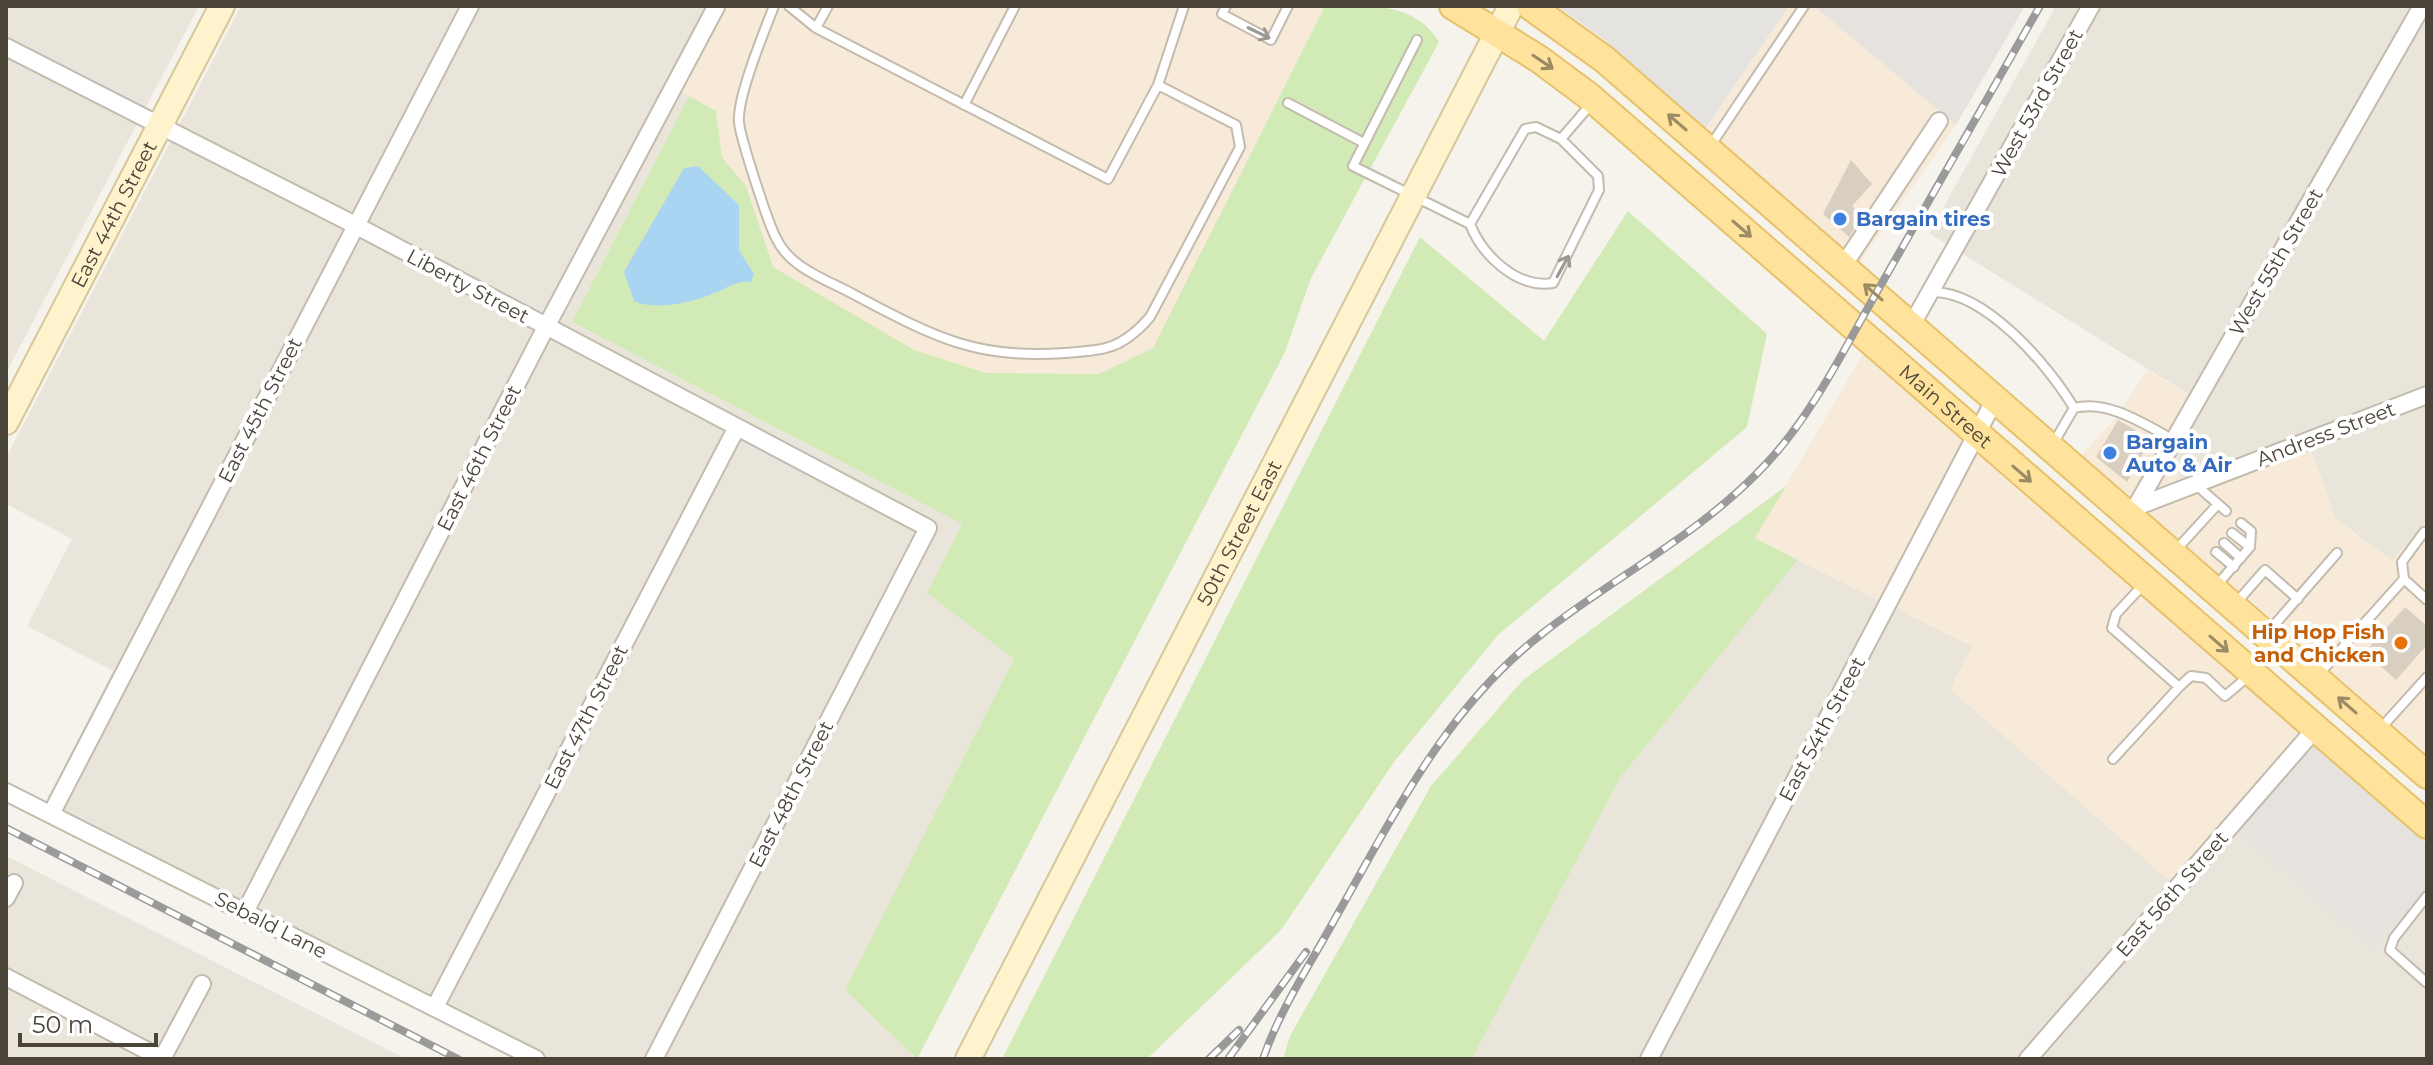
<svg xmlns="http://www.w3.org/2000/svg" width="2433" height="1065" font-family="Montserrat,sans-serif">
<rect width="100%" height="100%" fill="#f6f3ec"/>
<!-- residential -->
<path fill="#eae5da" d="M6,6H199L6,373Z
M241,6H721L679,90L689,96L572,322L962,524L928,593L1014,659L846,990L917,1059H517L39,815L113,671L27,626L72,539L6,504V458Z
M2056,6H2427V521L2392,561L2336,519L2305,434L2182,479L2170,467L2204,404L1929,233Z
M1798,560L1972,646L2237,830L2374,948L2427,888V1059H1472L1620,778Z
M6,856L406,1059H6Z"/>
<!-- commercial -->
<path fill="#f7ead8" d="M721,6H1325L1153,348L1099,374L986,373L913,350L772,267L746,186L722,157L716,111L678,90Z
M1789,6H1814L1956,125L1860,262L1703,132Z
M1863,354L2312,744L2182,892L1950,689L1972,646L1755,538Z
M2147,370L2205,404L2170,466L2182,478L2305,434L2336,519L2349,530L2392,560L2427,521V754L2082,455L2117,416Z"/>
<!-- industrial -->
<path fill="#e6e2dd" d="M1814,6H2025L1956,125Z
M2312,744L2427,844V888L2374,949L2237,830Z"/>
<!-- green -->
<path fill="#d2eab5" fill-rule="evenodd" d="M1325,6C1367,6 1415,1 1439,42L1311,278L1285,352L917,1059L845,990L1014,659L927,593L962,524L572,322L689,96L716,111L722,157L746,186L773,267L914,350L986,373L1099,374L1153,348ZM739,204V250L754,274L711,295Z
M1628,211L1767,334L1747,427L1498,635L1394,762L1281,930L1147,1059H1002L1420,237L1544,341Z
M1786,486L1755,538L1798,560L1620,778L1472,1059H1283L1290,1036L1431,786L1523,680Z"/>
<!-- parking -->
<path fill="#e5e3e0" d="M1557,6H1789L1703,132L1604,39Z"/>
<!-- water -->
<path fill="#a9d4f2" d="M698,166L739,205V250L754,274L751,282C737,280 727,288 715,293C691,303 656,311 634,301L624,272L684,168Z"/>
<!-- building -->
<path fill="#d8cfc1" d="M1851,160L1872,184L1852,206L1863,216L1849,237L1823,214Z
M2118,420L2137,431L2133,438L2147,446L2127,482L2096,457Z
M2405,607L2427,626V645L2396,680L2365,652Z"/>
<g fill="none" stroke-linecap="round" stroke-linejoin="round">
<!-- lane casing -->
<g stroke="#c2bbae" stroke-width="12">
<path id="lane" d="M774,6C764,32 737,97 739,122C740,137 768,223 776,238C790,268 825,279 853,294C931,335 974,360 1065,353C1106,350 1122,349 1150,317L1240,147L1236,125L1158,85L1184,6
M789,6L816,28L828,6
M1226,6L1222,14L1271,40L1288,6
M816,28L1108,179L1158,85
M1417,40L1353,166L1470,224L1525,129L1536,127L1561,139L1591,104
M1288,103L1364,143
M964,105L1015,6
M1711,145L1804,6
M1470,224C1482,255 1517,289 1553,283L1599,190L1598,176L1561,139
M1930,292C1984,289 2049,366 2074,408L2053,444
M2074,408C2107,399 2144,424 2174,440
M2195,484L2226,511
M2232,533L2250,547
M2224,543L2241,558
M2176,550L2218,504
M2216,552L2234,567
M2404,579L2402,562L2424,532L2427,535
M2217,585L2250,547L2251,531L2241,523
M2236,603L2265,570L2298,599
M2269,631L2337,553
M2319,674L2404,579L2427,600
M2179,687L2191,676L2206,678L2225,696L2251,674
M2381,728L2427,677
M2113,759L2179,687L2112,628L2116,614L2143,585
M2427,896L2394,938L2390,950L2427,983"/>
</g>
<!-- street casing -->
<g stroke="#c2bbae" stroke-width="20">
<path id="street" d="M6,47L355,225L928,528L654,1059
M1843,266L1939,121
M1911,326L2091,6
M2136,507L2427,395
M2130,517L2422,6
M6,792L536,1059
M51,814L470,6
M6,898L14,883
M245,912L546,327L716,7
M6,977L163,1059
M435,1007L737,427
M162,1059L202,984
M1649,1059L1995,399
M2028,1059L2316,728"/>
</g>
<!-- secondary casing -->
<g stroke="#d6c79b" stroke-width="28">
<g id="secondary">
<path id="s1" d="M6,422L222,6"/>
<path id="s2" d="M968,1059L1511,6"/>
</g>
</g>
<!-- primary casing -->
<g stroke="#e6c16a" stroke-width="30">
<g id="primary">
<path id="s3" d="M1453,6L1539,59L1590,97L2427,825"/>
<path d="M1530,6L1604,59L2427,775"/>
</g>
</g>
<!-- lane -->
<use href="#lane" stroke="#fff" stroke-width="8"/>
<!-- street -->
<use href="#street" stroke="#fff" stroke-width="16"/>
<!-- secondary -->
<use href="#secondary" stroke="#fff3cd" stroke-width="24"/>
<!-- primary -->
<use href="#primary" stroke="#ffe39c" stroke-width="26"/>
<!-- rail casing -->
<g stroke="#9a9a9a" stroke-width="8">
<path id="rail" d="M6,828L458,1059
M1209,1059L1239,1030
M1228,1059L1306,952
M1263,1059C1280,1009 1311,963 1336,917C1395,813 1447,707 1543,633C1617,575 1701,534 1766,464C1813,414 1844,349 1878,290C1932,196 1986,101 2040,6"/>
</g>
<!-- rail -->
<use href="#rail" stroke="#fff" stroke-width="5" stroke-dasharray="15" stroke-linecap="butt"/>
</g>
<!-- one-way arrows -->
<defs><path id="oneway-shaft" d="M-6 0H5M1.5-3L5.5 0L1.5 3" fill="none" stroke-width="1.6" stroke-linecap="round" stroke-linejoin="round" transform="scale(2)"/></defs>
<g stroke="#9c9892">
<use href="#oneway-shaft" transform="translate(1259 33) rotate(26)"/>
<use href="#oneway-shaft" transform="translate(1563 266) rotate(-61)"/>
</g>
<g stroke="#9c8c66">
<use href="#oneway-shaft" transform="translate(1543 62) rotate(34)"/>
<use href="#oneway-shaft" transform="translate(1677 122) rotate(-139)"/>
<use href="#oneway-shaft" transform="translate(1742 229) rotate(41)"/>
<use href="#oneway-shaft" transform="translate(1873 292) rotate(-139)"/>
<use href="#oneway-shaft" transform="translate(2022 474) rotate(41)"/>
<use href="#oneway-shaft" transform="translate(2219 644) rotate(41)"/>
<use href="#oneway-shaft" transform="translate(2347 705) rotate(-139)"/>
</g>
<!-- markers -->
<g fill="#3f7fe0" stroke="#fff" stroke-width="3">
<circle cx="1840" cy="219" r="8"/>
<circle cx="2110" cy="453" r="8"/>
</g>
<circle fill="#e8710a" stroke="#fff" stroke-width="3" cx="2401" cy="643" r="8"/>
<g text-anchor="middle" stroke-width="8" stroke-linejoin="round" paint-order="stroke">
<!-- street labels -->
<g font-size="20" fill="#4b4439" stroke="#fff">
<text transform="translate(2037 103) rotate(-61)" y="7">West 53rd Street</text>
<text dy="7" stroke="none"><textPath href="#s1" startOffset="234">East 44th Street</textPath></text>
<text transform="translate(2276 262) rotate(-60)" y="7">West 55th Street</text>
<text transform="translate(468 286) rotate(28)" y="7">Liberty Street</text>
<text dy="7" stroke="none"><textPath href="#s3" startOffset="636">Main Street</textPath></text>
<text transform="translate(260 410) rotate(-63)" y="7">East 45th Street</text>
<text transform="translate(2326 434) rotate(-21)" y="7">Andress Street</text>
<text transform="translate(479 458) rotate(-63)" y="7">East 46th Street</text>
<text dy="7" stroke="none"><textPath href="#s2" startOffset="592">50th Street East</textPath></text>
<text transform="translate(586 717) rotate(-63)" y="7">East 47th Street</text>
<text transform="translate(1822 729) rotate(-62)" y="7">East 54th Street</text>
<text transform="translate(791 794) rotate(-63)" y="7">East 48th Street</text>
<text transform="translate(2172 894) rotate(-49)" y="7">East 56th Street</text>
<text transform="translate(271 925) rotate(27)" y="7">Sebald Lane</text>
</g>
<!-- shop labels -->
<g font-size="20" font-weight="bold" fill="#366cbe" stroke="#fff" text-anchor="start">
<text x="1856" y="226">Bargain tires</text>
<text x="2126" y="449">Bargain<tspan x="2126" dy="23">Auto &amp; Air</tspan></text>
</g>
<!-- food labels -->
<g font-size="20" font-weight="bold" fill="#c56008" stroke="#fff" text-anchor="end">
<text x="2385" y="639">Hip Hop Fish<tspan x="2385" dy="23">and Chicken</tspan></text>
</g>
</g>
<!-- border -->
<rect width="2433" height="1065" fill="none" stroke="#4b4439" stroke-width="16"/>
<!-- scale -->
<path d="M20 1033v12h136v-12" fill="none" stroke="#4b4439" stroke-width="4"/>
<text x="32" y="1033" font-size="24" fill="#4b4439" stroke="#ffffff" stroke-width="6" paint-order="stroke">50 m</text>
</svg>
